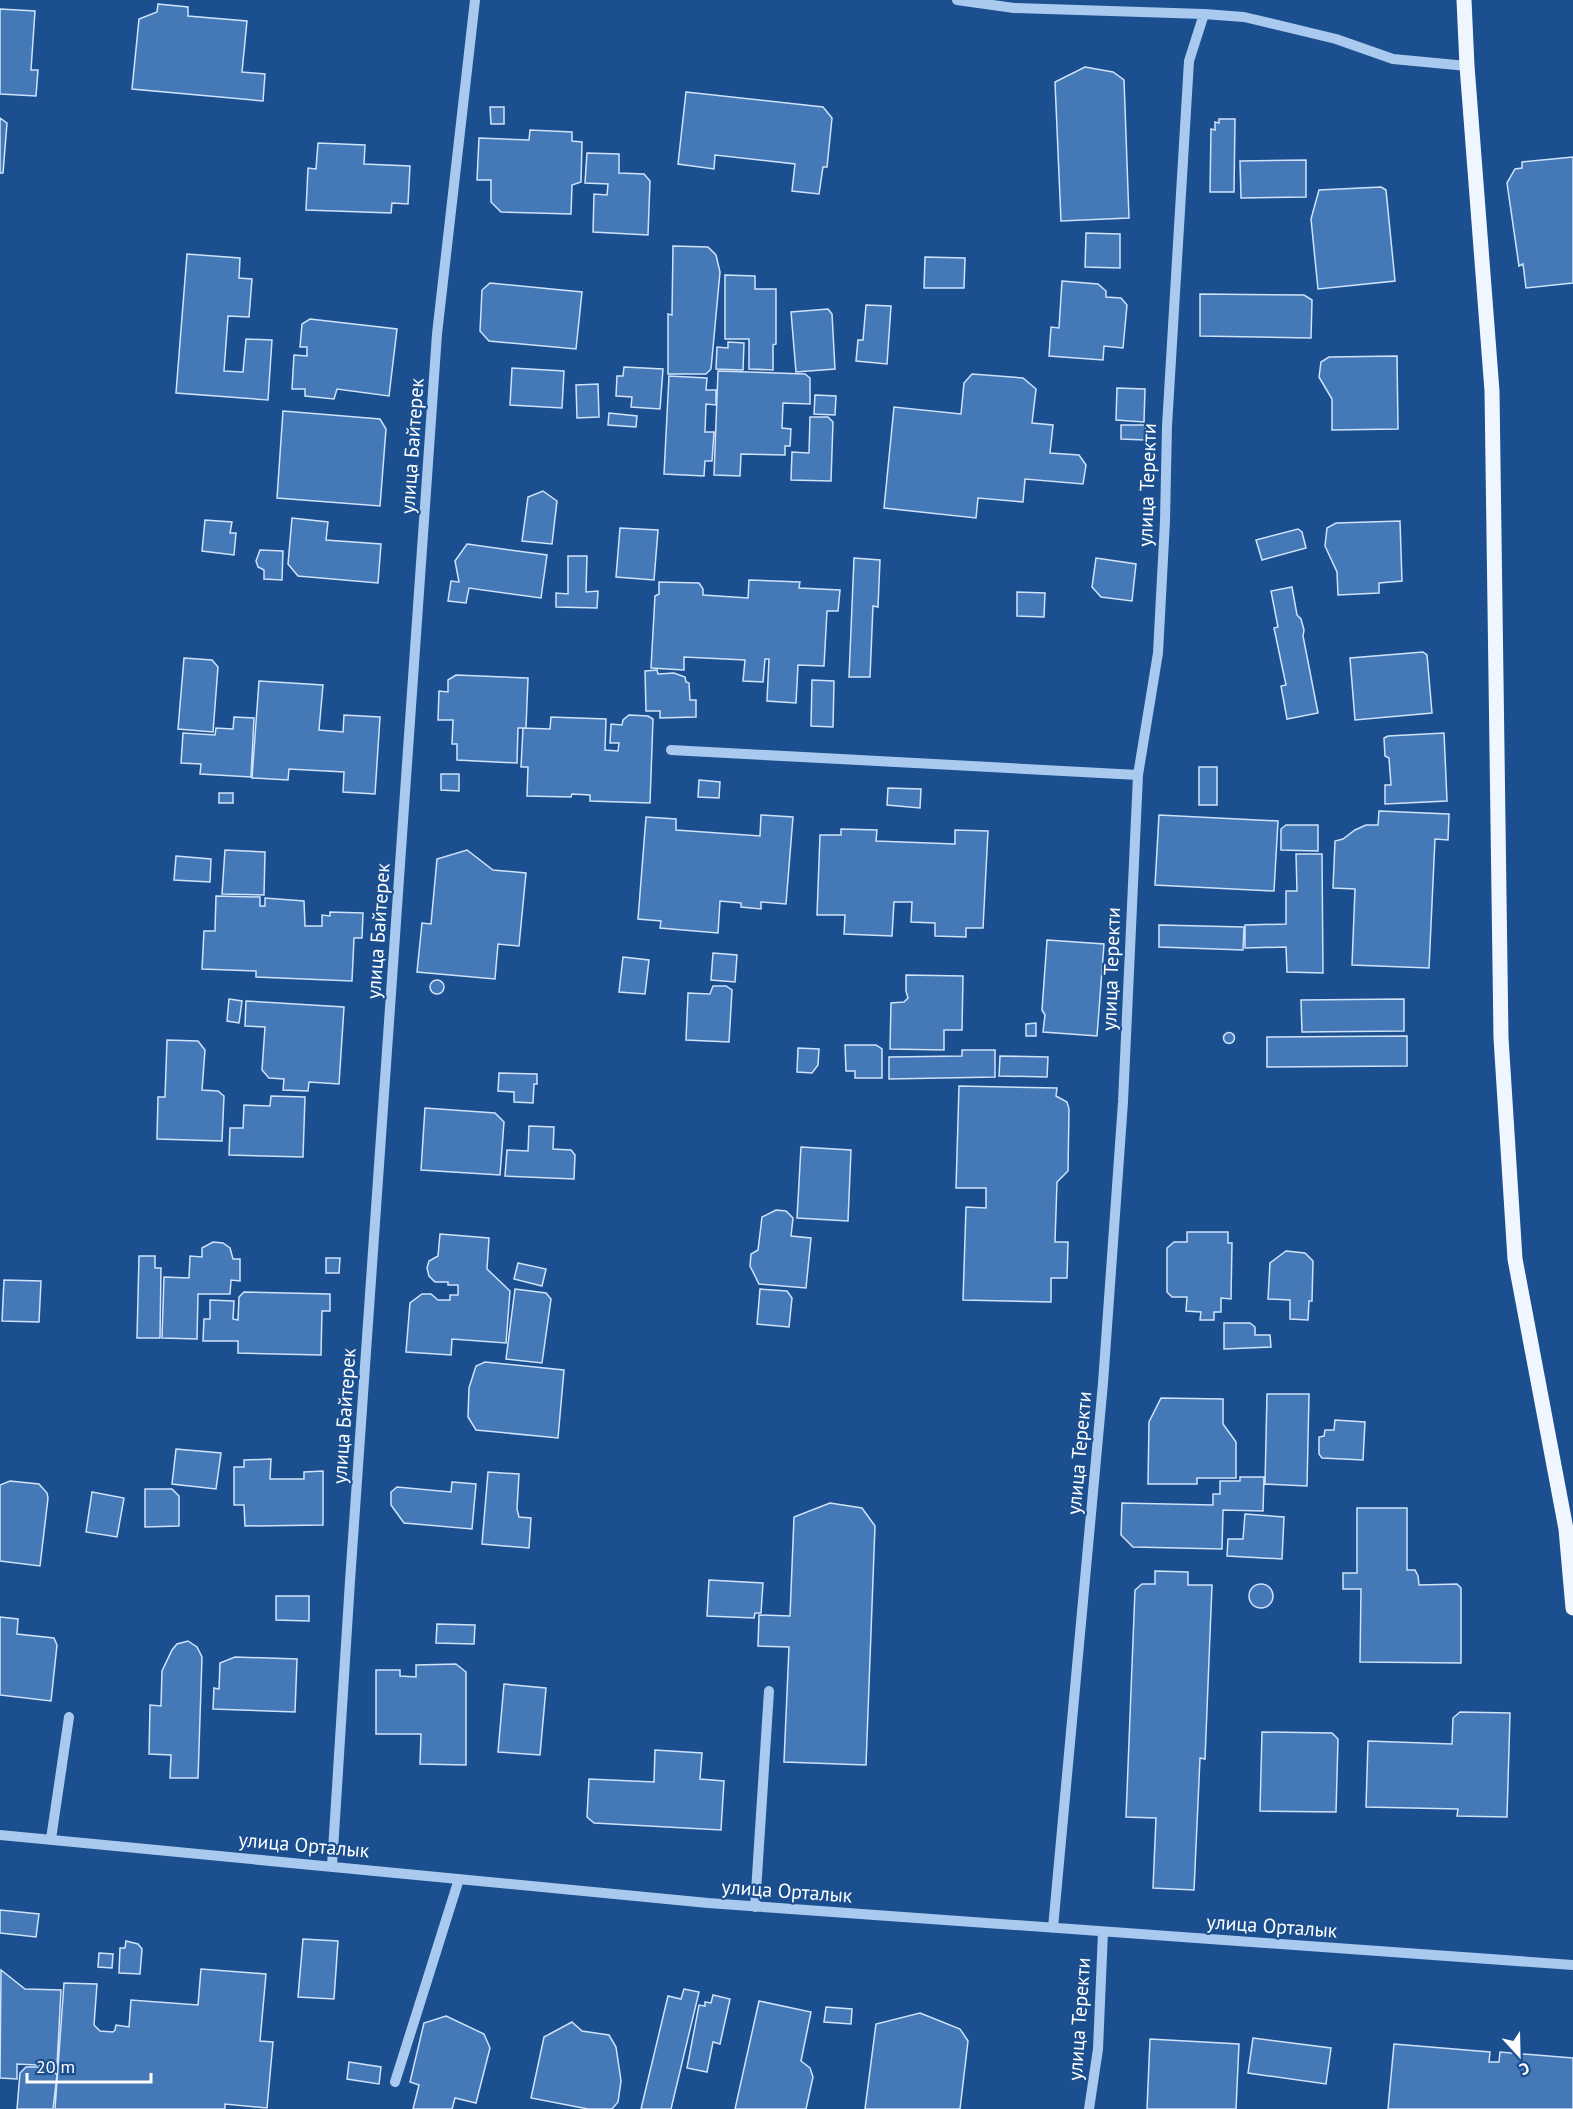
<svg xmlns="http://www.w3.org/2000/svg" width="1573" height="2109" font-family="'PT Sans',sans-serif">
<rect width="100%" height="100%" fill="#1b4f8f"/>
<!-- building -->
<path fill="#4478b7" stroke="#cfe3fa" stroke-width="1.5" d="M158,4L188,7V16L247,21L242,72L265,74L263,101L132,89L139,19L157,12Z
M0,9L35,11L31,70H38L36,96L0,94Z
M1085,67L1113,72L1124,80L1129,218L1061,221L1055,82Z
M686,92L823,107L832,118L827,167H823L819,194L792,191L795,164L715,155L714,169L678,164Z
M490,107H504V124H491Z
M0,118L7,123L3,173H0Z
M1219,119H1235L1234,192H1210L1211,129L1215,130V122L1219,123Z
M530,130L572,132V141L582,142L581,182L572,185L571,214L501,212L491,202V180H477L479,138L529,140Z
M318,143L365,145L364,164L410,166L408,204L392,203L391,213L306,210L308,168L316,169Z
M587,153L619,154V173L644,174L650,181L648,235L593,232L594,194L607,195L608,184L585,183Z
M1573,157V283L1526,288L1523,264L1519,266L1507,183L1515,169L1522,168V162Z
M1306,160V197L1241,198L1240,161Z
M1381,187L1386,190L1395,281L1318,289L1311,219L1319,190Z
M1086,233L1120,234V268L1085,267Z
M673,246L708,247L716,255L720,272L711,369L706,374H668V314L672,315Z
M187,254L240,258L239,278L252,279L249,317L228,316L224,371L243,372L246,339L272,340L268,400L176,393Z
M925,257L965,258L964,288H924Z
M725,275L755,276V289H776V344L773,345V370L749,369V339H725Z
M1062,281L1098,284L1106,291V297L1121,298L1127,305L1123,348L1104,346L1103,360L1049,356L1051,327L1059,328Z
M490,283L582,292L576,349L489,341L480,331L482,290Z
M1200,294L1304,295L1312,300L1311,338L1200,336Z
M866,305L891,306L887,364L856,361L858,340H863Z
M828,309L832,314L835,369L796,372L791,312Z
M310,319L397,329L389,396L337,389L334,399L305,396V389H292L294,355L307,356V347H300L302,324Z
M728,342L744,343L743,370L716,369L717,347L728,348Z
M1397,356L1398,429L1332,430V399L1319,377L1321,362L1329,357Z
M624,367L663,369L660,409L631,407L632,397L616,396L617,376H623Z
M512,368L564,371L562,408L510,405Z
M718,371L805,374L810,378V404L783,403L782,428L791,429L790,446H785V455L741,454L740,476L714,475Z
M972,374L1023,378L1036,389L1032,423L1053,425L1050,453L1079,455L1086,465L1083,484L1025,479L1023,502L978,498L976,518L884,508L894,407L961,414L964,383Z
M669,376L707,378L706,390H716V405L706,404L705,432H714L712,461H705L704,476L664,474Z
M598,384L599,417L577,418L576,385Z
M1117,388L1145,389L1144,422L1116,420Z
M815,395L836,396L835,415L814,414Z
M283,411L380,419L386,429L380,506L277,498Z
M609,413L637,416L636,427L608,425Z
M810,417H828L833,422L831,481L791,480L792,452L809,453Z
M1121,425H1146L1145,440L1121,439Z
M543,491L557,501L552,544L522,541L528,497Z
M292,518L328,522L326,540L381,544L378,583L298,576L288,564Z
M205,520L232,522L230,533H236L234,555L202,551Z
M1400,521L1402,581L1379,583V593L1338,595L1337,572L1325,546L1327,528L1336,523Z
M620,528L658,530L654,580L616,577Z
M1298,529L1302,532L1306,548L1262,560L1256,540Z
M467,544L547,555L541,598L469,588L466,603L448,601L451,581L459,582L455,561Z
M260,550L283,551L282,580L264,579V570L258,567L256,561Z
M568,556H587L586,592L598,591L597,608L556,607V593L568,594Z
M854,558L880,560L878,607L873,606L870,677H849Z
M1096,558L1136,564L1132,601L1101,597L1092,587Z
M749,580L800,582L799,588L840,590L838,611H827L824,666L798,665L796,703L767,701L769,659H765L763,682L743,681L745,660L684,657V670L651,668L655,596L659,594V582L699,583L703,589V595L748,598Z
M1292,587L1297,615L1301,619L1304,630L1303,636L1318,713L1287,719L1281,686L1286,685L1274,628L1278,627L1271,591Z
M1017,592L1045,593L1044,617L1017,616Z
M1423,652L1427,655L1432,713L1355,720L1350,658Z
M184,658L212,660L218,667L213,732L178,729Z
M657,670L658,674L674,673L685,677L686,682L689,683L690,700H696V717L660,718V711H646L645,671Z
M456,675L528,678L526,728H518L517,763L457,760V744H452L453,720H438L439,691L448,692V680Z
M812,680L834,681L833,727L811,726Z
M259,681L323,685L319,730L343,732L344,715L380,717L375,794L343,792L344,772L289,769L288,780L252,778Z
M629,715L648,716L653,719L650,803L590,801V795L572,794L571,797L527,796L528,767H521L523,728L550,729L551,717L606,719L605,750L618,751L619,743H610L611,724L622,725L623,720Z
M234,717L254,718L251,777L200,774L201,764L181,763L183,733L215,735L216,728L233,729Z
M1444,733L1447,801L1385,804V785H1391L1389,758L1385,756L1384,738L1388,736Z
M1199,767H1217V805H1199Z
M441,774H459V791L441,790Z
M699,780L720,782L719,798L698,797Z
M888,788L921,789L920,808L887,805Z
M219,793H233V803H219Z
M1379,811L1449,814L1448,840L1435,839L1429,968L1352,965L1355,889L1333,888L1335,841L1343,839L1355,830L1366,825H1378Z
M761,815L793,817L786,904L761,902V909L741,907V903L720,901L718,933L660,928L661,921L638,919L646,817L676,819V830L760,836Z
M1159,815L1278,821L1274,891L1155,885Z
M1286,825H1318V851L1281,850V829Z
M841,829L877,830L876,841L955,844V830L988,831L983,928H966V937L935,936V923L911,922L912,902H894L892,936L844,934L845,915H817L820,835H841Z
M225,850L265,852L264,895L222,894Z
M467,850L493,870L526,873L519,946L498,944L495,979L417,972L422,923L431,924L437,859Z
M1296,854H1322L1323,973L1287,972L1286,947L1245,948V925L1286,924V891H1297Z
M176,856L211,859L210,882L174,880Z
M216,896L260,897V906H265V898L304,901L305,926H322V915L330,916V912L363,913L362,938H354L352,981L256,977V971L202,969L204,931H215Z
M1159,925L1244,927L1243,950L1159,947Z
M1047,940L1104,944L1097,1036L1043,1032L1045,1015L1042,1010Z
M713,953L737,955L735,982L711,980Z
M623,957L649,960L645,994L619,992Z
M906,975L963,976L962,1030H944V1050L890,1049L891,1003L904,1002L908,998L906,991Z
M430 987a7 7 0 1 1 14 0a7 7 0 1 1-14 0Z
M713,986H726L732,990L729,1042L686,1040L688,993L710,994Z
M229,999L242,1001L239,1023L227,1021Z
M1404,999V1031L1302,1032L1301,1000Z
M246,1001L344,1007L339,1084L309,1082L308,1091L283,1090L284,1079L269,1078L262,1070L265,1027L245,1026Z
M1036,1023V1036H1026V1024Z
M1223.5 1038a5.5 5.5 0 1 1 11 0a5.5 5.5 0 1 1-11 0Z
M1407,1036V1066L1267,1067V1037Z
M167,1040L198,1041L205,1050L202,1090L218,1091L224,1096L222,1141L157,1139L158,1097H165Z
M845,1045H876L882,1049V1078H855V1071H846Z
M798,1048L819,1049L818,1065L812,1073L797,1072Z
M962,1050H995V1077L889,1079V1057L962,1056Z
M1000,1056L1048,1057L1047,1077L999,1076Z
M499,1073L537,1074V1084H534L533,1103L514,1102V1092L498,1091Z
M959,1086L1057,1088L1056,1096L1067,1102L1069,1109L1068,1171L1057,1182L1055,1242H1068L1067,1278H1051V1302L963,1300L966,1207L986,1208V1188H956Z
M271,1096L305,1097L303,1157L229,1155L230,1128H243L244,1105L270,1106Z
M425,1108L495,1113L504,1122L500,1175L421,1170Z
M529,1126L554,1127L553,1149L571,1150L575,1155L574,1179L505,1176L507,1150L528,1151Z
M801,1147L851,1150L848,1221L797,1218Z
M776,1210L786,1211L793,1218L791,1236L811,1238L806,1288L759,1284L750,1266L751,1254L758,1250L762,1217Z
M1187,1232H1228V1243H1232L1231,1299L1221,1298V1312H1214V1320H1200L1201,1312L1186,1311L1187,1297H1172L1167,1292V1248L1174,1242H1187Z
M440,1234L489,1238L487,1269L510,1291L506,1343L452,1339L451,1355L406,1352L410,1303L422,1294H431L438,1300H450V1295H458V1285H448V1282H435L429,1276L427,1268L429,1261L438,1256Z
M213,1242L223,1243L230,1248L233,1259H240V1281L231,1280L230,1294H198L197,1339L162,1338L164,1277L189,1278L190,1256L202,1257V1248Z
M1286,1251L1305,1253L1313,1261L1312,1301H1309L1308,1320L1290,1319V1300L1268,1299L1270,1263Z
M139,1256H155V1268H161L160,1338H137Z
M326,1258H340L339,1273H326Z
M518,1263L546,1269L542,1286L514,1279Z
M4,1280L41,1281L39,1322L2,1321Z
M515,1289L546,1293L551,1299L542,1363L506,1359Z
M760,1289L787,1291L792,1298L789,1327L757,1324Z
M244,1292L330,1294V1311H322L321,1355L238,1353V1341H203L204,1319H210V1300L234,1301L233,1319L238,1320L239,1297Z
M1224,1323H1250L1255,1327V1335H1270L1271,1347L1224,1349Z
M485,1362L564,1370L558,1438L476,1430L468,1417L469,1388L476,1366Z
M1267,1394H1309L1307,1486L1265,1484Z
M1161,1398L1223,1399V1424L1236,1442V1478H1197V1484H1148L1149,1422Z
M1335,1420L1365,1422L1363,1460L1322,1458L1319,1454V1437L1324,1436L1325,1430H1334Z
M176,1449L221,1453L216,1489L172,1484Z
M271,1459L270,1479H304V1472L323,1471V1525L245,1526L244,1505H234V1467H244V1460Z
M488,1472L519,1474L517,1509L519,1517L531,1518L529,1548L482,1544Z
M1240,1477H1264L1263,1511L1223,1510L1222,1549L1133,1547L1121,1535L1122,1503L1213,1505V1494H1220V1481H1240Z
M10,1481L39,1484L47,1493L48,1498L40,1566L0,1561V1485Z
M452,1482L476,1484L472,1529L404,1523L391,1505V1492L397,1487L451,1492Z
M145,1489H172L179,1496V1526L145,1527Z
M92,1492L124,1498L117,1537L86,1532Z
M830,1503L862,1508L875,1526L866,1765L784,1762L789,1647L758,1646L759,1615L790,1616L794,1517Z
M1357,1508H1407V1570H1415L1418,1576L1419,1585L1457,1584L1461,1588V1663L1360,1662L1361,1589H1343V1573H1357Z
M1245,1514L1284,1517L1282,1559L1227,1556L1228,1539H1243Z
M1155,1571L1188,1572V1585H1212L1205,1759L1200,1758L1194,1890L1153,1888L1156,1818L1126,1817L1135,1590L1142,1584H1155Z
M709,1580L763,1583L761,1613H755L754,1618L707,1616Z
M1249 1596a12 12 0 1 1 24 0a12 12 0 1 1-24 0Z
M276,1596H309V1621L276,1620Z
M0,1617L18,1619L17,1634L54,1638L57,1645L51,1701L0,1695Z
M437,1624L475,1625L474,1644L436,1643Z
M188,1641L197,1647L202,1657L198,1778H170L171,1755L149,1754L150,1705L161,1706L162,1671L172,1650L177,1644Z
M235,1657L297,1659L295,1712L213,1709L214,1688L219,1689L220,1663Z
M456,1664L466,1672V1765L420,1764L421,1734H376V1670H400V1676L416,1677V1665Z
M504,1684L546,1688L540,1755L498,1752Z
M1460,1712L1510,1713L1507,1817L1457,1816L1458,1809L1366,1807L1368,1741L1452,1744L1453,1718Z
M1262,1732L1332,1733L1338,1739L1336,1812L1260,1811Z
M655,1750L702,1753L700,1779L724,1781L721,1830L594,1823L587,1817L589,1779L654,1782Z
M0,1910L39,1914L36,1937L0,1933Z
M303,1939L338,1941L334,1999L298,1997Z
M126,1941L138,1944L142,1949L140,1974L119,1973L120,1948H125Z
M99,1953L113,1954L112,1968L98,1967Z
M201,1969L266,1974L260,2041L273,2042L267,2108L225,2104V2109H55L64,1983L97,1984L94,2025L100,2031L113,2032L115,2030L116,2025L129,2027L131,2000L198,2005Z
M1,1970L25,1989L61,1990L57,2066L17,2064V2079L0,2078Z
M684,1989L699,1992L671,2109H641L668,1996L681,1999Z
M713,1995L730,1999L720,2044L713,2042L707,2072L687,2068L699,2005L705,2006V2002L711,2003Z
M759,2001L811,2012L801,2061L810,2068L813,2077L806,2109H735Z
M826,2007L852,2009L851,2024L824,2022Z
M920,2013L960,2029L968,2041L960,2109H865L876,2024Z
M446,2016L484,2034L490,2048L476,2103L455,2098L452,2109H413L419,2085L410,2082L424,2023Z
M572,2022L582,2031L609,2035L616,2047L621,2081L618,2102L612,2109H588L531,2098L544,2037Z
M1253,2038L1331,2048L1326,2084L1248,2073Z
M1150,2039L1239,2044L1236,2109H1147Z
M1394,2044L1490,2052L1489,2062H1499L1500,2052L1573,2058V2109H1388Z
M349,2062L381,2067L379,2084L347,2079Z
M26,2067H45L52,2069L57,2075L53,2109H17L20,2073Z"/>
<g fill="none" stroke-linecap="round" stroke-linejoin="round">
<!-- minor -->
<path stroke="#a9c9ee" stroke-width="10" d="M957,0L1014,8L1204,14L1244,17L1336,39L1393,59L1467,66
M671,750L1138,775
M0,1835L708,1903L1573,1965
M51,1839L69,1717
M332,1866L350,1581L437,334L475,0
M755,1907L769,1691
M1053,1928L1103,1383L1123,1102L1138,775L1158,653L1165,521L1167,426L1189,61L1204,14
M395,2082L459,1879
M1089,2109L1098,2049L1103,1932"/>
<!-- major -->
<path stroke="#f0f6ff" stroke-width="15" d="M1464,0L1467,66L1492,391L1501,1038L1515,1259L1566,1529L1573,1608"/>
</g>
<g text-anchor="middle" stroke-width="4.5" stroke-linejoin="round" paint-order="stroke">
<!-- street labels -->
<g font-size="20" fill="#fff" stroke="#1b4f8f">
<text transform="translate(412 446) rotate(-86)" y="7">улица Байтерек</text>
<text transform="translate(1147 485) rotate(-88)" y="7">улица Теректи</text>
<text transform="translate(378 931) rotate(-86)" y="7">улица Байтерек</text>
<text transform="translate(1111 969) rotate(-88)" y="7">улица Теректи</text>
<text transform="translate(344 1416) rotate(-86)" y="7">улица Байтерек</text>
<text transform="translate(1079 1453) rotate(-85)" y="7">улица Теректи</text>
<text transform="translate(304 1845) rotate(5)" y="7">улица Орталык</text>
<text transform="translate(787 1891) rotate(4)" y="7">улица Орталык</text>
<text transform="translate(1272 1926) rotate(4)" y="7">улица Орталык</text>
<text transform="translate(1079 2019) rotate(-86)" y="7">улица Теректи</text>
</g>
</g>
<!-- north arrow -->
<g transform="translate(1519 2055) rotate(158)" stroke="#1b4f8f" stroke-width="4.5" paint-order="stroke">
<path d="M0-4.5L10 22L0 15L-10 22Z" fill="#ffffff"/>
<text y="-9" font-size="16" font-weight="bold" text-anchor="middle" fill="#ffffff">С</text>
</g>
<!-- scale -->
<path d="M27 2073v9h124v-9" fill="none" stroke="#ffffff" stroke-width="3"/>
<text x="36" y="2073" font-size="18" fill="#ffffff" stroke="#1b4f8f" stroke-width="4.5" paint-order="stroke">20 m</text>
</svg>
